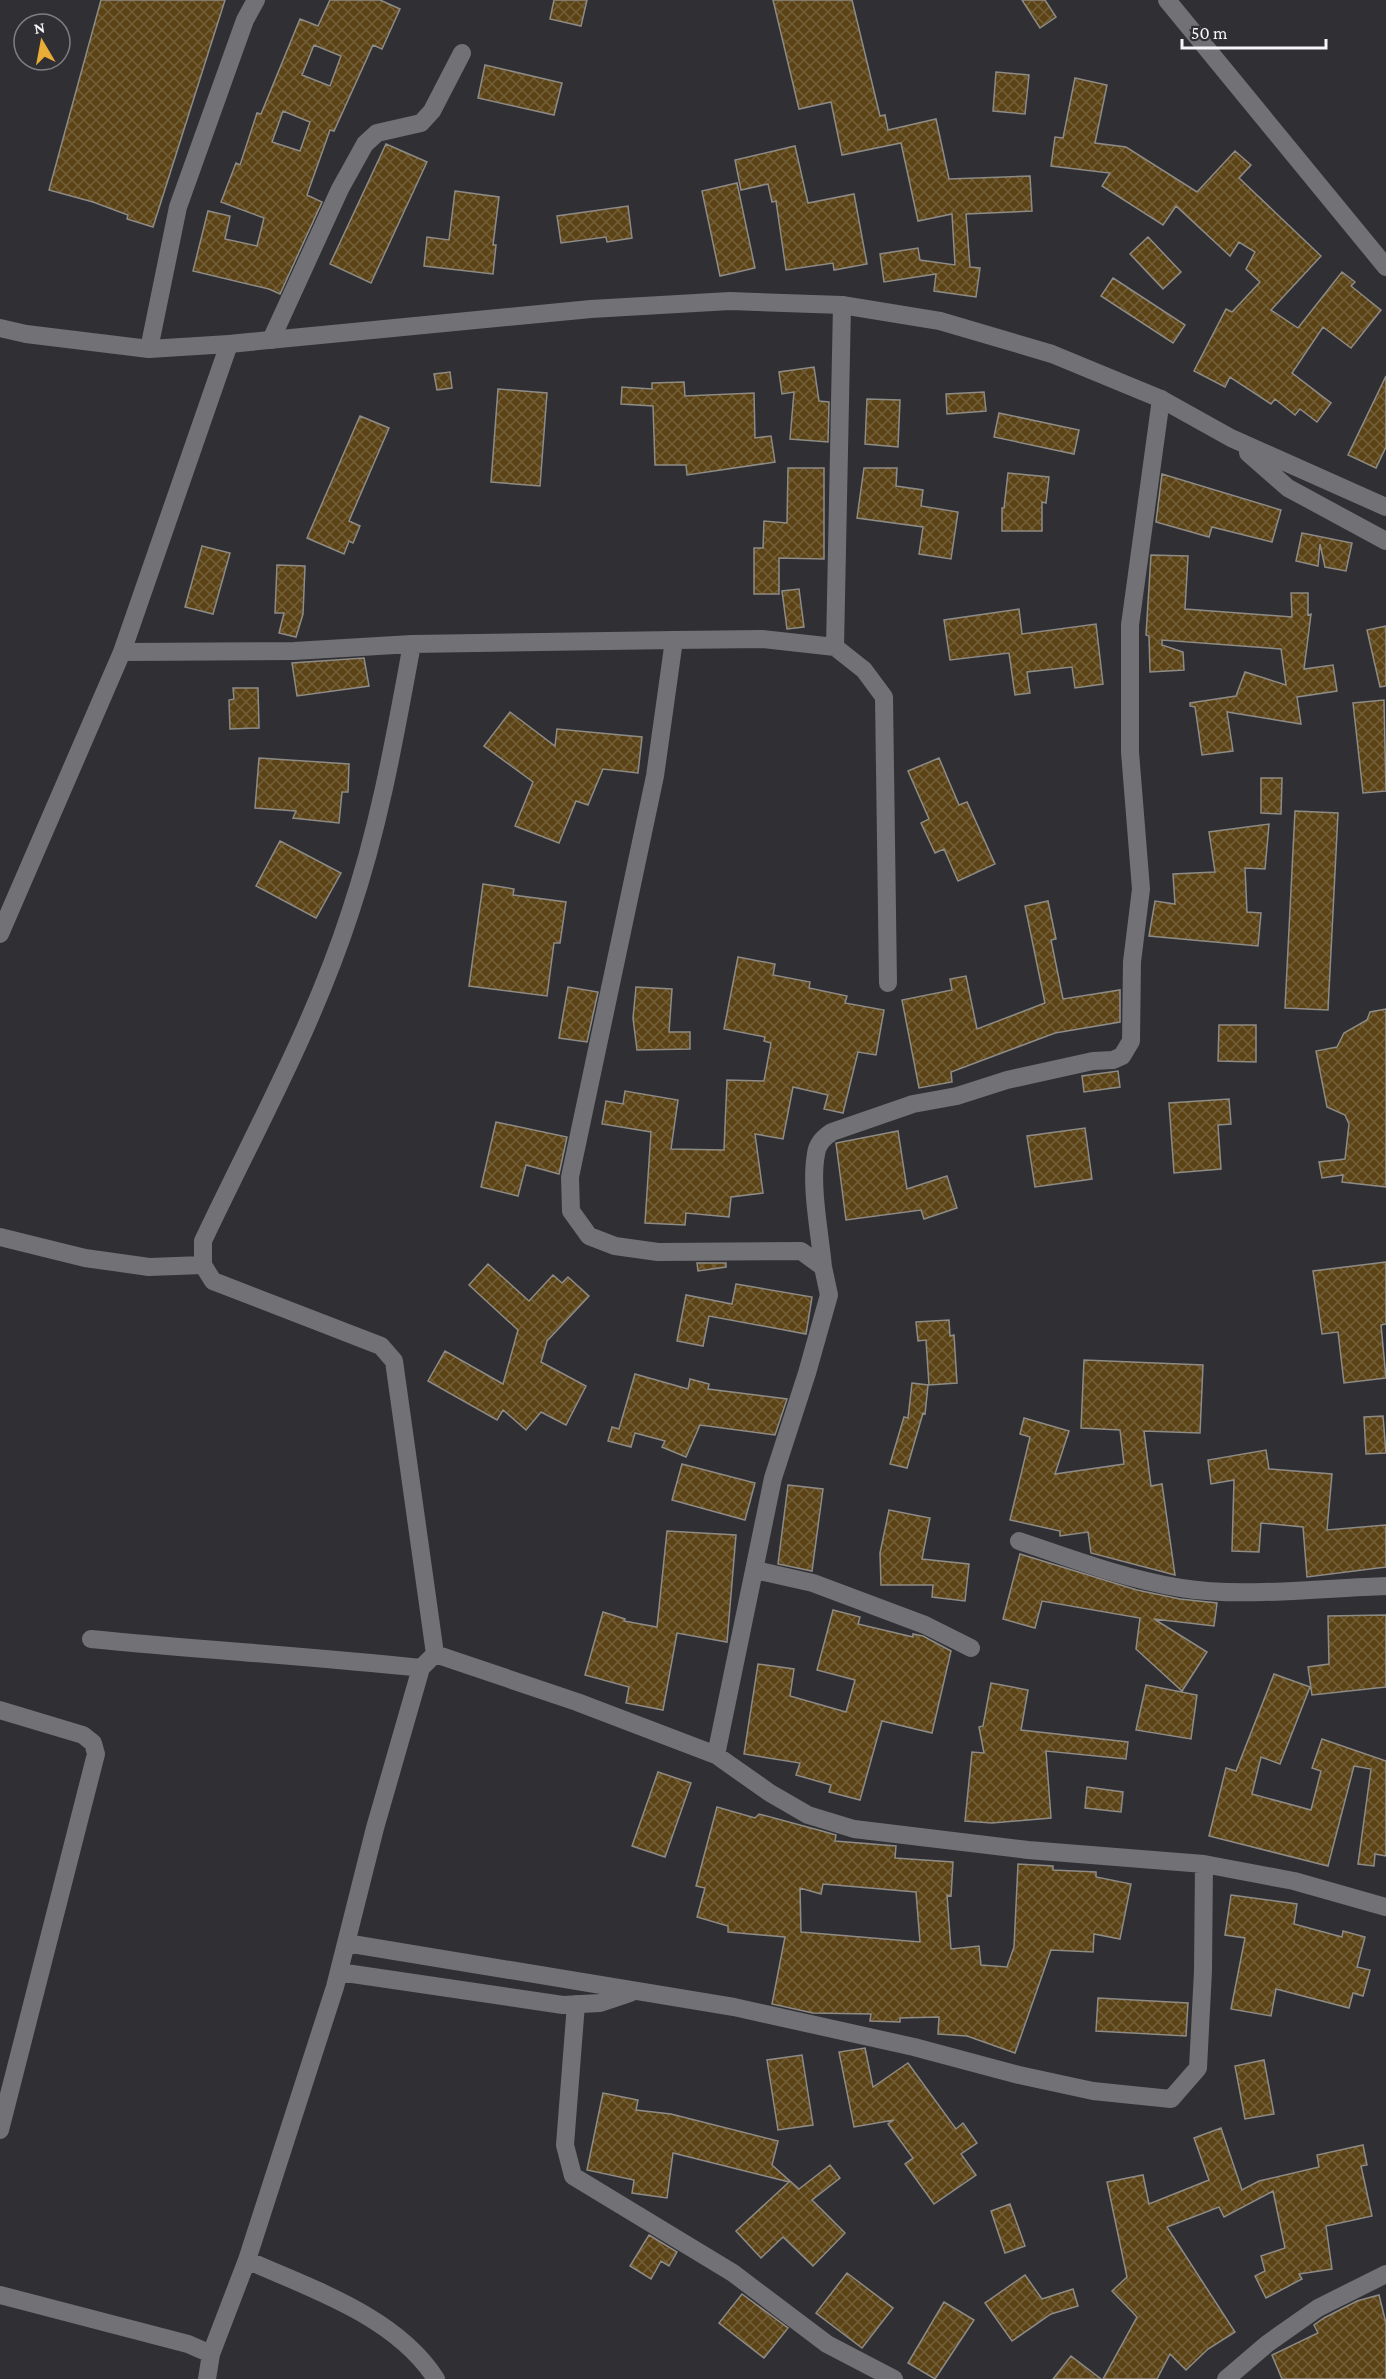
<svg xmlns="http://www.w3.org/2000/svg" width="1386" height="2379" font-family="'Crimson Pro',serif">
<defs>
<pattern id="building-cross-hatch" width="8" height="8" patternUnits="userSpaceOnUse" patternTransform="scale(1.5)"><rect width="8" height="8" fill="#5b4316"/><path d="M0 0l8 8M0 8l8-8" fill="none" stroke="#735f39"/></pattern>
</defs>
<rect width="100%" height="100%" fill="#303034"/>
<!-- building -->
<path fill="url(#building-cross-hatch)" stroke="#8e8b87" stroke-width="1.5" fill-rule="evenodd" d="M101,0H225L153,227L127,219L128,215L93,202L49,190Z
M330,0H380L400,9L382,49L373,45L334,131L330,130L307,195L322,202L280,294L269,289L193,271L208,211L230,216L225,239L257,246L264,218L221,202L236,163L240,165L257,113L261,114L300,19L318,26ZM314,45L341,56L330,86L302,75ZM283,111L310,122L300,151L272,142Z
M554,0H587L581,26L550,19Z
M773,0H852L880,116L885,115L888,130L936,119L949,179L1030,176L1032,211L966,214L970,267L980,268L976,297L934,291L936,274L884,282L880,254L918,248L920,260L955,265L952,214L918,221L901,143L842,155L831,102L799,109Z
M1022,0H1045L1056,17L1040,28Z
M485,65L562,83L554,115L478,98Z
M996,72L1029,75L1025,114L993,111Z
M1075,78L1107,85L1095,143L1126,147L1197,192L1235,151L1251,165L1239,178L1321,256L1271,310L1298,328L1342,272L1355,282L1351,286L1381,310L1351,348L1323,327L1292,373L1331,403L1317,422L1300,409L1295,415L1275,399L1271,404L1230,377L1225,387L1194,371L1226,309L1232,312L1260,282L1246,269L1255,252L1239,242L1230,256L1176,206L1163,225L1102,186L1110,173L1051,166L1055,137L1063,138Z
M386,144L427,162L371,283L330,264Z
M795,146L808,203L854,194L867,264L834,270L833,263L786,270L776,201L772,202L768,184L741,190L735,160Z
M737,183L755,268L720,276L702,191Z
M455,191L499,197L493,245H496L493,274L424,266L427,237L449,240Z
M628,206L632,238L607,242L606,237L561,243L557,216Z
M1148,237L1181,272L1163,289L1130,254Z
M1113,278L1185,325L1173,343L1101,296Z
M814,367L819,401L829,402L828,442L790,439L794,392L782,394L779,372Z
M450,372L452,388L437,390L434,374Z
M1386,376V447L1376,468L1348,455Z
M684,382L685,396L754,393L755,438L771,436L775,462L687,475L686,465H655L653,406L621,404L622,387L652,389V383Z
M498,389L547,393L540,486L491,482Z
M984,392L986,411L947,414L946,394Z
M867,399L900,400L898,447L865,444Z
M999,413L1079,430L1074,454L994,437Z
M360,416L389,428L349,521L360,526L353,543L349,541L344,554L307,538Z
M788,468H824V559L779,558V594H754V548H763L764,521L787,523Z
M864,468H897L896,486L923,490L921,506L958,512L951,559L919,554L923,527L857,518Z
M1008,473L1049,477L1046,503L1042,502V531H1002V508H1004Z
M1162,474L1281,510L1272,542L1212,527L1209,537L1156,522Z
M1302,533L1352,543L1346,571L1325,567L1320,544L1318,566L1296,561Z
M202,546L230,553L213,614L185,607Z
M1151,555L1188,556L1185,609L1292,617L1291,593H1308V615L1311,614L1304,669L1333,665L1337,691L1297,697L1301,724L1227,712L1233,751L1202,755L1195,707L1190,706V703L1236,696L1245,672L1286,685L1281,649L1162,640V645L1183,652L1184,670L1150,672L1149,636L1146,635Z
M277,565L305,566L303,614L296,637L279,633L284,613H275Z
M799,589L804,627L787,629L782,591Z
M1019,609L1022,634L1096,624L1103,684L1075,688L1072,667L1027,672L1030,693L1015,695L1009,653L950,660L944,620Z
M1386,626V686L1380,687L1367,630Z
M364,658L369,686L297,696L292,663Z
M233,688H258L259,728L230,729L229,700L234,699Z
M1384,700L1386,791L1363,793L1353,703Z
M510,712L555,746L557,729L642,737L638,773L603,769L588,805L576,801L559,843L515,826L533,782L484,746Z
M259,758L349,764L348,792H342L339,823L293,818L296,811L255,808Z
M939,758L959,805L967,802L995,864L958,881L944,849L935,853L921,823L929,819L908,771Z
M1261,778H1282L1281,814L1261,813Z
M1295,811L1338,813L1328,1010L1285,1008Z
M1269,824L1265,869L1245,868L1247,912L1261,913L1258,946L1149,936L1155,901L1175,904L1173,874L1215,872L1209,832Z
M280,841L341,873L316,918L256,886Z
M483,884L514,889L513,895L566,902L560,943H554L547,996L469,986Z
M1048,901L1056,939L1051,940L1063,999L1120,990V1022L1055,1033L951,1072L952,1082L919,1088L902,1000L952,990L950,979L966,976L977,1029L1045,1003L1025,906Z
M738,957L775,964L773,975L810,982L809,988L847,996L845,1003L884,1010L876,1055L858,1052L843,1113L824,1109L828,1095L793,1087L783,1139L755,1134L763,1193L731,1197L729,1217L686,1213L685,1225L645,1223L651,1132L602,1124L606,1101L623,1104L625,1091L678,1100L671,1149L724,1150L727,1080L764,1081L771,1043L764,1041L765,1037L724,1029Z
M568,987L598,992L587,1042L559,1038Z
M636,987L672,989L669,1032H690V1049L637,1050L633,1018Z
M1386,1009V1187L1342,1182L1343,1175L1322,1178L1319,1162L1345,1159L1349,1124L1345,1115L1327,1107L1316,1051L1337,1047L1344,1033L1367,1020L1370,1012Z
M1219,1025H1256V1062L1218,1061Z
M1118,1071L1120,1087L1084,1092L1082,1076Z
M1229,1099L1231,1124L1218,1125L1221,1169L1174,1173L1169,1103Z
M496,1122L567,1137L559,1174L526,1165L518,1196L481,1187Z
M1085,1128L1092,1179L1035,1187L1027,1136Z
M898,1131L907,1189L947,1176L957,1208L924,1219L921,1210L846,1220L836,1143Z
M1386,1262V1324L1381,1325L1386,1378L1344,1383L1338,1332L1322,1334L1313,1271Z
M697,1263H726V1267L698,1271Z
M488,1264L529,1301L553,1275L562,1283L568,1277L589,1296L547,1341L541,1362L586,1386L566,1425L541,1412L526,1430L503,1410L497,1420L428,1381L445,1351L503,1384L518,1330L469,1285Z
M736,1284L812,1297L806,1334L709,1316L703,1346L677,1341L686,1295L732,1304Z
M949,1320L950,1336L954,1335L957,1383L929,1385L926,1340L918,1341L916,1322Z
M1084,1360L1203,1365L1200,1433L1144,1431L1151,1486L1162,1484L1175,1575L1091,1553L1088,1532L1060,1536V1531L1010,1520L1030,1437L1020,1434L1024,1418L1069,1431L1055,1474L1124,1464L1120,1430L1081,1428Z
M635,1374L688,1389L690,1379L709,1384L708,1389L787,1399L775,1435L700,1425L686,1457L662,1447L665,1441L635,1433L631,1447L608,1441L612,1427L619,1429Z
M912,1383L928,1385L925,1414L923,1413L907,1468L890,1464L904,1417L908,1418Z
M1383,1416L1386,1453L1366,1454L1364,1417Z
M1266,1450L1269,1469L1332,1474L1327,1530L1386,1525V1567L1307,1577L1303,1527L1261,1523L1259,1552L1232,1551L1234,1480L1211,1484L1208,1460Z
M682,1464L755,1483L745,1520L672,1500Z
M788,1485L823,1489L812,1571L778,1564Z
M889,1510L930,1518L922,1559L969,1564L965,1601L932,1597L933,1585H881L880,1553Z
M667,1531L736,1535L727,1642L677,1633L663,1710L626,1703L629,1687L585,1675L603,1612L625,1619L624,1621L657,1627Z
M1020,1554L1137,1590L1180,1599L1217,1603L1214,1626L1154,1619L1207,1652L1182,1691L1136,1649L1140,1618L1042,1601L1035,1628L1003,1619Z
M833,1610L860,1617L858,1624L913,1637V1634L923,1636L951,1651L932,1733L882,1721L860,1800L829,1792L831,1785L796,1775L800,1763L744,1754L758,1664L794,1669L790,1696L846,1712L855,1680L817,1670Z
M1386,1615V1687L1312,1695L1308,1667L1329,1664L1328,1616Z
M1274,1674L1310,1687L1280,1764L1261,1757L1252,1794L1311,1810L1321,1771L1312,1768L1322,1739L1386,1761V1856L1375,1854L1374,1866L1358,1864L1371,1769L1354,1766L1328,1866L1209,1836L1226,1768L1236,1771Z
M991,1683L1028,1690L1021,1730L1128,1742L1126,1759L1046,1751L1051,1818L992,1823L965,1821L972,1752L984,1753L979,1727L983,1726Z
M1146,1685L1197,1695L1191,1739L1136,1730Z
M658,1772L691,1783L665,1857L632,1846Z
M1087,1787L1123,1792L1121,1812L1085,1808Z
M717,1807L755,1818L759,1814L822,1831L836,1835L835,1841L896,1846L895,1858L953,1862L951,1896L947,1895L951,1949L979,1946L981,1965L1007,1967L1014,1947L1018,1864L1053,1866V1870L1096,1872V1877L1131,1884L1120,1939L1094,1934L1093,1952L1051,1950L1015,2053L967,2036L938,2034L939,2017L900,2018V2022L870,2021L871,2014L813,2013L772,2004L785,1937L728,1932V1926L697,1917L705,1888L696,1886ZM823,1884L916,1892L920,1942L801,1932L800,1888L821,1894Z
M1231,1895L1297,1904L1294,1924L1342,1937L1343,1931L1365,1937L1357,1967L1370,1970L1363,1996L1353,1993L1349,2008L1276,1989L1271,2016L1231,2009L1245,1938L1225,1935Z
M1098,1998L1188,2003L1186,2036L1096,2031Z
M865,2048L873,2087L908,2063L956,2129L963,2123L977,2143L961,2154L976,2175L934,2204L905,2164L913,2158L888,2124L894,2120L854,2127L839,2052Z
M802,2055L813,2125L778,2130L767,2060Z
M1264,2060L1274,2114L1245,2119L1235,2066Z
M603,2093L638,2100L636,2110L671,2114L778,2141L772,2165L799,2189L830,2165L840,2178L812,2200L845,2233L813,2266L783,2237L761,2258L736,2231L789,2182L673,2153L667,2198L632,2193L634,2180L587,2170Z
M1221,2128L1242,2190L1259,2181L1319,2167L1317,2155L1363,2145L1367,2165L1361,2166L1372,2216L1326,2226L1332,2269L1299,2274L1302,2279L1266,2298L1255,2276L1265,2271L1261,2256L1285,2248L1273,2191L1224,2217L1219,2207L1167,2227L1235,2332L1208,2349L1186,2370L1170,2354L1157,2379H1103L1137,2317L1112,2291L1127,2277L1107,2182L1143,2175L1149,2204L1209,2180L1194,2138Z
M1010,2204L1025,2246L1005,2253L991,2211Z
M649,2235L677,2252L669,2266L661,2261L651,2279L630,2266Z
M847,2273L893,2308L862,2348L816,2313Z
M1025,2275L1042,2299L1073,2289L1078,2306L1051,2314L1012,2341L985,2303Z
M742,2294L788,2328L764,2358L719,2323Z
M1379,2295L1386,2323V2379H1282L1272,2355L1318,2333L1314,2325L1324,2318L1357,2301Z
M944,2302L974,2320L935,2379L908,2363Z
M1071,2356L1101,2379H1053Z"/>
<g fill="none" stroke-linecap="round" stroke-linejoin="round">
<!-- minor -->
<path stroke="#717176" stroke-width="18" d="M271,340L340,189L365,144L377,133L421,123L432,111L462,53
M149,349L178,207L245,20L256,0
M674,640L762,639L835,647L864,670L884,697L888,983
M412,644C395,736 380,824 350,913C313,1027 254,1133 203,1241V1265L213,1281L381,1346L394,1361L435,1654
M835,647L842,305
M122,652L294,651L412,644L674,640L655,776L570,1177L571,1211L589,1236L615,1246L658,1252L801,1251L823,1267L829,1295L807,1373L773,1478L716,1755
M0,934L122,652L229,344
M0,1237L85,1258L149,1267L203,1265
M823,1267C820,1234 810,1186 816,1154C817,1144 824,1137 832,1132L913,1104L957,1096L1007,1080L1093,1061L1113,1060L1122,1056L1131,1041L1132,962L1141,889L1130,752V625L1161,399
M1019,1541C1072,1559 1125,1579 1181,1588C1241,1598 1324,1588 1386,1586
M755,1570L813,1583L925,1625L971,1648
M91,1639C201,1650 311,1656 421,1668
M0,1710L83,1735L93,1743L96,1754L0,2130
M346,1943L734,2007L914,2047L1019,2075L1093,2091L1171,2099L1198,2068L1203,1971L1204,1864
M339,1972L563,2005L600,2003L630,1993
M576,2004L565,2145L573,2176L733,2273L827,2344L894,2379
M247,2260C311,2289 396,2316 436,2379
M0,2295L188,2344L211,2354L247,2260L335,1987L375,1828L421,1668L435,1654L577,1702L716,1755L770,1793L808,1815L854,1829L1028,1850L1204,1864L1294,1881L1386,1907
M207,2379L211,2354
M1226,2379L1267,2344L1318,2308L1386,2274"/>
<!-- tertiary -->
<path stroke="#717176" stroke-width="18" d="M1167,0L1386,267"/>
<!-- secondary -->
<path stroke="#717176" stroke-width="18" d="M0,328L26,334L149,349L229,344L591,309L730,301L842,305L940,321L1052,354L1161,399L1231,438L1386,507
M1248,453L1288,488L1386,541"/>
</g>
<!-- north arrow -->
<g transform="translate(42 42) rotate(350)"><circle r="28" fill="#303034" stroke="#7f7e82" stroke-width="1.5"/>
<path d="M0-4.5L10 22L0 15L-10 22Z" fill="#e8ac37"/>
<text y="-9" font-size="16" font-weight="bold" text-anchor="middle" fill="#f5f4f7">N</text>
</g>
<!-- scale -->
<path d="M1182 39v9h144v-9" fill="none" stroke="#f5f4f7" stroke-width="3"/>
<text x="1191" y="39" font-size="18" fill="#f5f4f7" stroke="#303034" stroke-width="4.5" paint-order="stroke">50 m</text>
</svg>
